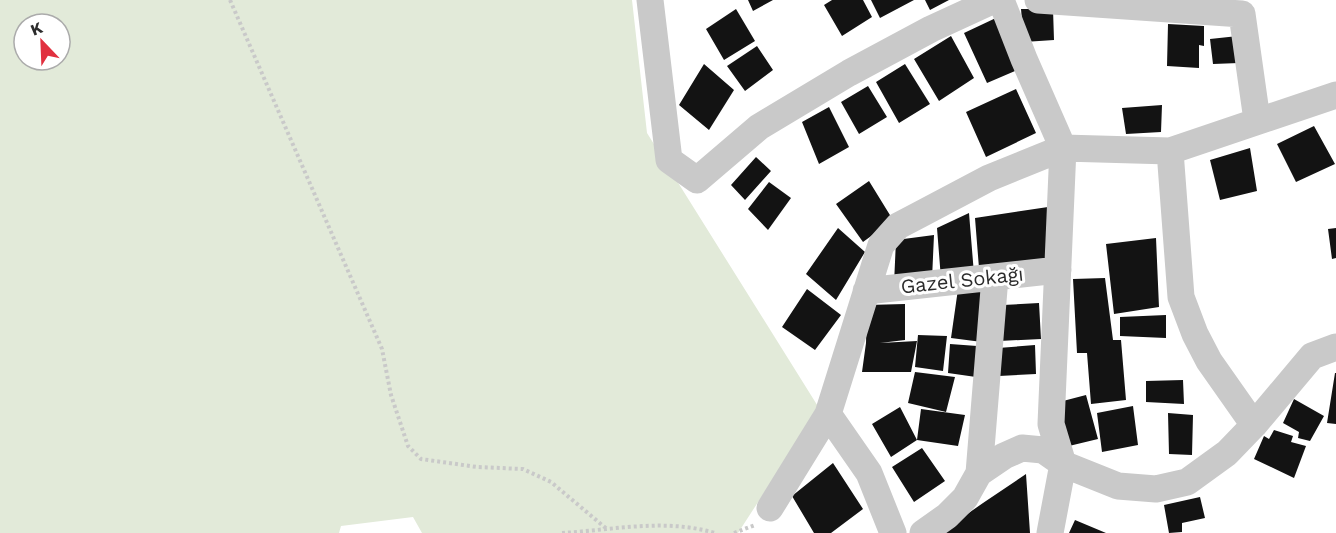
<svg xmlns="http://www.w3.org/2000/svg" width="1336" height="533" font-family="'Work Sans',sans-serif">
<rect width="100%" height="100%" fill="#fff"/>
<!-- green -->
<path fill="#e2ead9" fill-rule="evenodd" d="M0,0H632L647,133L819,408L738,533H422L413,517L341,526L339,533H0ZM24,24H60V60H24Z"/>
<!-- building -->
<path fill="#131313" d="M748,0H773L753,11Z
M832,0H863L872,17L842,36L824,5Z
M871,0H914L880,18Z
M925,0H949L930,10Z
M736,9L755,41L724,60L706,29Z
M1021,9H1053L1054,40L1024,42Z
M998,17L1015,71L987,83L964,33Z
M1168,24L1204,26V46L1199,45V68L1167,66Z
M951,36L974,78L939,101L914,59Z
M1238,36L1239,63L1213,64L1210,39Z
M757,46L773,70L745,91L727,66Z
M704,64L734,90L709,130L679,105Z
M905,64L930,104L899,123L876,82Z
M868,86L887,117L859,134L841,102Z
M1016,89L1036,133L986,157L966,112Z
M1162,105L1161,132L1126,134L1122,108Z
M829,107L849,147L819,164L802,122Z
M1314,126L1335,164L1296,182L1277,144Z
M1250,148L1257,191L1220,200L1210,160Z
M756,157L771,171L745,200L731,185Z
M869,181L893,220L863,242L836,204Z
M769,182L791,198L768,230L748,209Z
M1048,207L1049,258L979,268L975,218Z
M969,213L974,274L941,279L937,228Z
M838,228L865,252L836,300L806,274Z
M1336,228V258L1332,259L1328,229Z
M934,235L932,279L894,284L896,240Z
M1156,238L1159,307L1114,314L1106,244Z
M1105,278L1113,340H1121L1126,400L1091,404L1087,353H1077L1073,279Z
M807,289L841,315L815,350L782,327Z
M958,289L988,292L982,342L951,338Z
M1039,303L1041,339L999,341L1003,305Z
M905,304V340L880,343L917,341L911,372H862L866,343L867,305Z
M1166,315V338L1120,336V317Z
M918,335L947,336L943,371L915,367Z
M950,344L977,346L976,377L948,373Z
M1035,345L1036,374L999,376L998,348Z
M915,372L955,377L946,412L908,403Z
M1335,373H1336V424L1327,423Z
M1183,380L1184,404L1146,402V381Z
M1086,395L1098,439L1069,446L1059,409L1063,401Z
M1294,399L1324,416L1310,441L1298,438L1299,432L1283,423Z
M1133,406L1138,445L1102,452L1097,413Z
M900,407L917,440L921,409L965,415L958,446L917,440L891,457L872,424Z
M1168,413L1193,415L1192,455L1169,454Z
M1274,430L1293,436L1291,442L1306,446L1294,478L1254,459L1264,436L1269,439Z
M922,448L945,481L914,502L892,467Z
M833,463L863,509L831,533H814L792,496Z
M1026,474L1030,533H940L983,503Z
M1200,497L1205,518L1182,523V532L1169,533L1164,505Z
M1075,520L1106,533H1069Z"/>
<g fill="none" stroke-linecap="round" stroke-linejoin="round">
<!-- path -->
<path stroke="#c9c9c9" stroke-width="4" stroke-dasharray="3 3" stroke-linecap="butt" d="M230,0L382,349L391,395L408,446L421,459L477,467L523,469L551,482L608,530
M562,533C613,530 665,518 715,533
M734,533L755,525"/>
<!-- minor -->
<path stroke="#c9c9c9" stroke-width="27" d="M650,0L669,160L697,180L759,127L849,73L931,29L994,0
M1001,0L1024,59L1063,148L1051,424L1063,464L1050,533
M1038,0L1242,14L1257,120
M1170,151L1181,297L1195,334L1209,361L1254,425
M866,291L1058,270
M828,414L869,473L893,533
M979,473L995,277
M770,508L828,414L881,245L898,226L919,215L989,178L1063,148L1170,151L1336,95
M923,533L947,516L965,498L979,473L1004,456L1022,448L1043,450L1063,464L1118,486L1156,489L1187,482L1227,453L1254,425L1312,356L1336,347"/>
</g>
<g text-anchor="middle" stroke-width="6" stroke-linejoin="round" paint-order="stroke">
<!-- street labels -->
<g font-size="20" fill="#2c2c2c" stroke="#fff">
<text transform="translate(962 280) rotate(-6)" y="7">Gazel Sokağı</text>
</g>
</g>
<!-- north arrow -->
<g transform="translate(42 42) rotate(337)"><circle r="28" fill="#ffffff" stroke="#ababab" stroke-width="1.5"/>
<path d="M0-4.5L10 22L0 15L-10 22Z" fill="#e1303f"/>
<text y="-9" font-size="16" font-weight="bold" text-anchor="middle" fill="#2c2c2c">K</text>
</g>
</svg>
